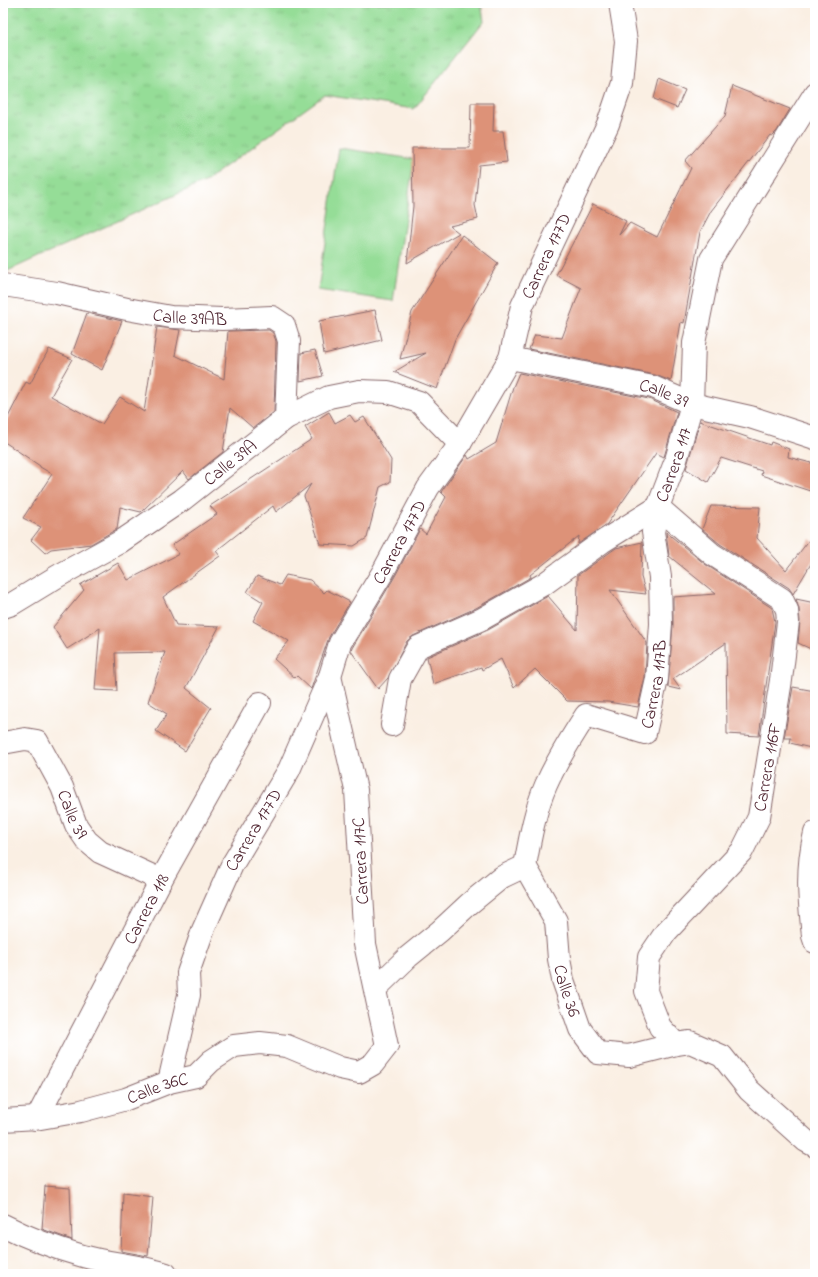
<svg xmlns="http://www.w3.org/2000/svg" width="818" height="1277" font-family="'Indie Flower',sans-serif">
<defs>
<pattern id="grass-tufts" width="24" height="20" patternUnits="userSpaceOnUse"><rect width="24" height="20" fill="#95dd97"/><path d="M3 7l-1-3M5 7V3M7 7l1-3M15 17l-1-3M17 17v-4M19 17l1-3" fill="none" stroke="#82bd82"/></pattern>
</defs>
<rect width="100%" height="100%" fill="#fff"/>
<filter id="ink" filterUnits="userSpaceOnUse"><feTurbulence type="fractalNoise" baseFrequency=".025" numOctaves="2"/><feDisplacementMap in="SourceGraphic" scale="8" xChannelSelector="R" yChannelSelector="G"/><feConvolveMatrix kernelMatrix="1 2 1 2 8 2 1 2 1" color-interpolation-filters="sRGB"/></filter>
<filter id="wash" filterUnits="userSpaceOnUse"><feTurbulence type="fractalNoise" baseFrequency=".012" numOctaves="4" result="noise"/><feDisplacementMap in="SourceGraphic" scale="16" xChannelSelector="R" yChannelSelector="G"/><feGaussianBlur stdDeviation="0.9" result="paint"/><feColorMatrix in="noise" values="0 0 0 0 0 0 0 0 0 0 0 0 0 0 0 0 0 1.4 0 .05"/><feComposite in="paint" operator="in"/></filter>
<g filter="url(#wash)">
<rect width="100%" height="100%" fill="#faefe3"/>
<!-- grass -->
<path fill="url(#grass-tufts)" stroke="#707e61" d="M3,3H481L484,21L414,109L325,95L204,182L3,273Z"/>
<!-- pitch -->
<path fill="#95dd97" stroke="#707e61" d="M339,148L414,159L393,301L318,290Z"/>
<g id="blocks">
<!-- building -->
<path fill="#dd9278" d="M659,79L685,90L677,108L654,99Z
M732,86L790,109L777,131L772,136L770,135L711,211L700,232L684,323L681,322L671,381L655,375L529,349L535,335L562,338L581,288L556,275L593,204L626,221L619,235L630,223L657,237L691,168L685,161L725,116Z
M471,103H494L493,131H503L507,162L479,165L475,205L478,219L450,226L459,233L407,263L413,206L412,148H470Z
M462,235L498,263L455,339L437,389L394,372L426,353L400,359L412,312Z
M375,310L382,340L324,354L319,321Z
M87,313L122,321L102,370L72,354Z
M157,327L180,330L175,355L224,379L228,331L269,330L273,333L276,341L274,412L253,428L230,408L223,452L189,479L183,471L141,512L120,507L117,529L91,544L51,549L45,553L31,540L41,527L23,518L52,474L40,467V466L3,441V427L26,382L30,384L49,349L72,359L51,396L102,424L120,397L144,412Z
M315,350L323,376L300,381L301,353Z
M519,373L649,399L677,412L664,457L656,453L607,524L578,544L579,536L530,575L531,577L476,608L413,636L407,641L388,678L378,689L351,651L352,648L394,578L420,529L426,534L446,497L441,492L467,455L469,459L496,443L513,387Z
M329,412L335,423L350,415L355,422L364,417L391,460L390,482L380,487L367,538L354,546L320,544L304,496L311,484L276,512L273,506L216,551L220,556L163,597L176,625L219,627L186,688L211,708L185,751L156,731L167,714L148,702L165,652L115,653L117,691L95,690L100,628L67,649L53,627L84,590L80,585L118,563L128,580L179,554L172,545L217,514L210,506L312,439L305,427Z
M700,421L770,445L771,442L789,449L788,457L815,464V475L810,491L761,475L762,471L721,458L708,482L686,469Z
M711,506L760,507L757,538L786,570L810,539L815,543V557L793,594L789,588L720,544L702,529Z
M666,532L705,564L772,608L775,622L759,736L727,734L726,643L673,679L681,690L668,687L673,625V597L716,594L669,556Z
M642,542L641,577L646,594L610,590L647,643L645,677L638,707L608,702L567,701L535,669L514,688L501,659L482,670L481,667L433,684L427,657L488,630L548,596L577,630L578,575L616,548Z
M286,575L310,580L324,593L327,590L350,602L329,637L311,689L297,676L295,678L274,659L289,641L253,621L263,602L247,592L257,576L280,585Z
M796,599L815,603V651L798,643L800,621L799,609Z
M793,687L815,691V749L790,743L791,738H784Z
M45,1186L70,1188L72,1240L42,1229Z
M123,1193L153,1197L148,1256L121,1251Z"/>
</g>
</g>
<g filter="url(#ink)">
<use href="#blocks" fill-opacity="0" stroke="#88686b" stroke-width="1"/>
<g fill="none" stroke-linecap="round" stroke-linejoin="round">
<!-- minor casing -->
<g stroke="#88686b" stroke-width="24">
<g id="minor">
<path id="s1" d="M3,285L57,293L127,309L171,317L222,319L272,317L284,325L289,341L286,418"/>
<path id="s2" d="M510,358L653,387L692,404L750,417L815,438"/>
<path d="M658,507L712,554L782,599L787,610L788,622L781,680L759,817L742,851L666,932L649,957L646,991L660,1027L676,1044"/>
<path id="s3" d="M3,607L12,604L58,576L120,542L182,500L286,418L329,397L359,391L388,392L419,402L460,444"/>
<path d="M392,725L400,679L418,647L482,619L544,584L602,542L658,507"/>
<path id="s4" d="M3,743L25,739L37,741L62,787L76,825L87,841L100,852L161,880"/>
<path d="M815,833C806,869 809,899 813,936L815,942"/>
<path id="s5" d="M525,866C530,838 535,810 546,785C557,760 571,738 586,715L645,733L657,679L661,624L660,577L653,532L658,507L676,460L692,404L694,343L711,259L815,93"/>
<path id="s6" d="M525,866L556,921L559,959L563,980L580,1029L598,1053L629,1056L676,1044L690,1042L722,1056L749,1090L806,1141L815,1146"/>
<path d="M375,989L408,957L440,931L469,904L502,877L525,866"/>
<path id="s7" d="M169,1082L189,995L188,973L203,930L232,865L289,770L330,676L340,643L383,572L428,488L460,444L510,358L522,306L608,124L622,83L626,41L620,3"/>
<path id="s8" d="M37,1118L161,880L260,703"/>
<path id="s9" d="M3,1120L37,1118L35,1119L81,1111L126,1099L169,1082L196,1076L211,1061L234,1046L260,1043L287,1046L340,1068L359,1072L373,1064L387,1046L365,944L356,790L330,676"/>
<path d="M3,1225C28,1238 55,1248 83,1256C110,1264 139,1265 166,1274"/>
</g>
</g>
<!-- minor -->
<use href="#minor" stroke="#fff" stroke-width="22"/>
</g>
</g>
<g text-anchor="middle" stroke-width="4" stroke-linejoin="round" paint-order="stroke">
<!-- street labels -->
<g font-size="18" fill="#4a1f2b" stroke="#fff">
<text dy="6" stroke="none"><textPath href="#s7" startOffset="917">Carrera 177D</textPath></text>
<text dy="6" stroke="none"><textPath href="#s1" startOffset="190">Calle 39AB</textPath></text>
<text dy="6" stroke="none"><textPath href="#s2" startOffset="158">Calle 39</textPath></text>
<text dy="6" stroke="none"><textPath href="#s3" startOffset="270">Calle 39A</textPath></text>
<text dy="6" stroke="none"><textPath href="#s5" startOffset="500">Carrera 117</textPath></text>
<text dy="6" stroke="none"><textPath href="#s7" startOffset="593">Carrera 177D</textPath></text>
<text dy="6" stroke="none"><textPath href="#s5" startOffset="276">Carrera 117B</textPath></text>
<text transform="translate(767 767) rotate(-80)" y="6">Carrera 116F</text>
<text dy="6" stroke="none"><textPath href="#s4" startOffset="116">Calle 39</textPath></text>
<text dy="6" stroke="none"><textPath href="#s7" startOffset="269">Carrera 177D</textPath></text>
<text transform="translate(360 861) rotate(-93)" y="6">Carrera 117C</text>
<text dy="6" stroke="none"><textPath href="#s8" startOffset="236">Carrera 118</textPath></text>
<text dy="6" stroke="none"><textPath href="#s6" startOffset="134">Calle 36</textPath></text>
<text dy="6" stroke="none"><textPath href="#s9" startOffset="163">Calle 36C</textPath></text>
</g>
</g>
<!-- margin -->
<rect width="818" height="1277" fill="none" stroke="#fff" stroke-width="16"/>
</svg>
